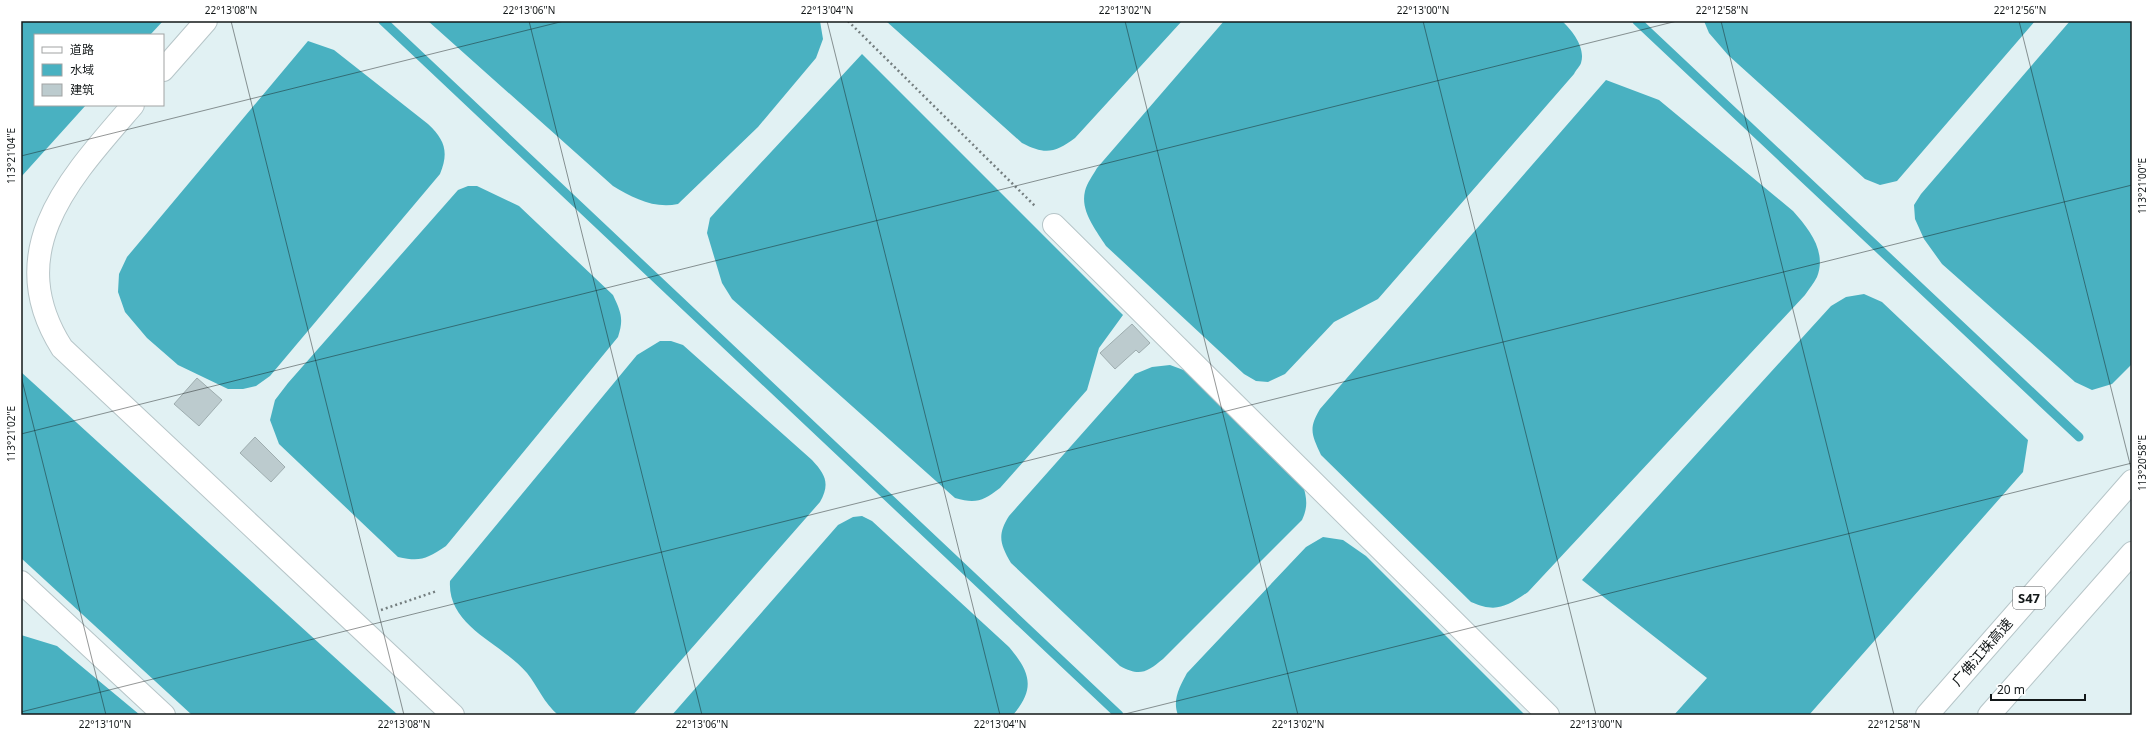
<svg xmlns="http://www.w3.org/2000/svg" width="2153" height="736" font-family="'Noto Sans','Noto Sans SC',sans-serif">
<rect width="100%" height="100%" fill="#e1f1f3"/>
<!-- water -->
<path fill="#49b1c1" d="M21,21H163L150,35H35V105H86L21,177Z
M428,21H820L823,39L816,58L758,127L678,204C654,209 633,198 613,186Z
M886,21H1182L1075,138C1055,153 1045,155 1022,143Z
M1224,21H1562C1572,30 1586,48 1581,63C1580,66 1576,70 1574,74L1378,299L1334,322L1285,374L1268,382L1256,381L1244,374L1106,246C1096,230 1080,211 1085,191C1087,183 1093,175 1097,168Z
M1704,21H2035L1897,181L1880,185L1865,179L1728,55L1709,33Z
M2070,21H2132V364L2112,384L2092,390L2075,382L1942,264L1924,239L1915,219L1914,205L1921,194Z
M308,41L334,50L428,124C445,140 449,152 440,174L270,376L256,386L243,389H228L178,365L147,338L125,312L118,292L119,274L127,257Z
M862,54L1123,315L1099,348L1087,390L1000,488C983,501 976,504 955,498L732,299L722,283L707,233L710,218L719,208Z
M1606,80L1659,100L1793,211C1809,229 1827,251 1817,277C1814,283 1809,289 1805,295L1528,592C1506,607 1496,613 1471,602L1321,455C1312,435 1308,429 1320,409Z
M468,186H477L519,206L613,295C621,312 624,319 618,337L446,546C426,559 421,562 398,557L279,444L270,420L275,400L288,383L458,190Z
M1864,294L1882,302L2028,440L2023,472L1809,715H1674L1707,678L1582,580L1831,306L1846,297Z
M660,341H671L683,345L812,460C826,475 830,484 820,502L633,715H558C544,703 538,687 527,673C502,643 447,627 450,581L637,355Z
M1170,365L1189,372L1303,485C1307,499 1308,507 1302,520L1163,659C1147,672 1140,677 1120,666L1011,563C1000,544 997,535 1009,516L1135,374L1152,367Z
M21,372L398,715H192L21,558Z
M862,516L872,521L1009,647C1030,672 1036,688 1013,715H672L838,525L853,517Z
M1323,537L1343,540L1366,556L1525,715H1178C1172,700 1180,686 1187,673L1306,547Z
M21,635L57,646L140,715H21Z"/>
<g fill="none" stroke-linecap="round" stroke-linejoin="round">
<!-- stream -->
<path stroke="#49b1c1" stroke-width="9" d="M383,21L1119,715
M1637,21L2079,437"/>
</g>
<!-- building -->
<path fill="#bccbce" stroke="#9eadaf" d="M1132,324L1150,343L1139,353L1136,350L1115,369L1100,353Z
M197,378L222,400L199,426L174,404Z
M255,437L285,467L271,482L240,453Z"/>
<g fill="none" stroke-linecap="round" stroke-linejoin="round">
<!-- street casing -->
<g stroke="#b6c5c8" stroke-width="24">
<path id="street" d="M163,70L206,21
M133,105C71,177 0,250 62,348L453,715
M1054,225L1548,715
M21,582L164,715"/>
</g>
<!-- highway casing -->
<g stroke="#b6c5c8" stroke-width="24">
<path id="highway" d="M1927,715L2132,481
M1989,715L2132,553"/>
</g>
<!-- path -->
<path stroke="#747e7f" stroke-width="2.5" stroke-dasharray="2 3" stroke-linecap="butt" d="M848,21L1035,206
M381,610L437,591"/>
<!-- street -->
<use href="#street" stroke="#fff" stroke-width="22"/>
<!-- highway -->
<use href="#highway" stroke="#fff" stroke-width="22"/>
</g>
<!-- ticks -->
<path fill="none" stroke="#131819" stroke-width="1" stroke-opacity="0.45" d="M231,21L404,715M529,21L702,715M827,21L1000,715M1125,21L1298,715M1423,21L1596,715M1721,21L1894,715M2019,21L2132,472M21,156L564,21M21,376L106,715M21,434L1677,21M21,712L2132,185M1121,715L2132,463"/>
<g text-anchor="middle" stroke-width="4" stroke-linejoin="round" paint-order="stroke">
<!-- shield labels -->
<rect fill="#fff" stroke="#5a5d5e" stroke-width="1" x="2013" y="587" width="32" height="22" rx="3"/>
<g font-size="13" font-weight="bold" fill="#131819">
<text x="2029" y="603">S47</text>
</g>
<!-- street labels -->
<g font-size="14" fill="#131819" stroke="#fff">
<text transform="translate(1982 652) rotate(-49)" y="5">广佛江珠高速</text>
</g>
</g>
<!-- border -->
<rect width="2153" height="736" fill="none" stroke="#ffffff" stroke-width="44"/>
<!-- legend -->
<rect x="34" y="34" width="130" height="72" fill="#ffffff" stroke="#a1a3a3"/>
<rect x="42" y="47" width="20" height="6" fill="#ffffff" stroke="#a1a3a3"/>
<text x="70" y="54" font-size="12" fill="#131819">道路</text>
<rect x="42" y="64" width="20" height="12" fill="#49b1c1" stroke="#a1a3a3"/>
<text x="70" y="74" font-size="12" fill="#131819">水域</text>
<rect x="42" y="84" width="20" height="12" fill="#bccbce" stroke="#a1a3a3"/>
<text x="70" y="94" font-size="12" fill="#131819">建筑</text>
<!-- scale -->
<path d="M1991 694v6h94v-6" fill="none" stroke="#131819" stroke-width="2"/>
<text x="1997" y="694" font-size="12" fill="#131819" stroke="#ffffff" stroke-width="3" paint-order="stroke">20 m</text>
<rect x="22" y="22" width="2109" height="692" fill="none" stroke="#131819" stroke-width="1.5"/>
<g font-size="10" text-anchor="middle" fill="#131819">
<text x="231" y="14">22°13'08"N</text>
<text x="529" y="14">22°13'06"N</text>
<text x="827" y="14">22°13'04"N</text>
<text x="1125" y="14">22°13'02"N</text>
<text x="1423" y="14">22°13'00"N</text>
<text x="1722" y="14">22°12'58"N</text>
<text x="2020" y="14">22°12'56"N</text>
<text transform="translate(11 156) rotate(-90)" y="4">113°21'04"E</text>
<text transform="translate(2142 186) rotate(-90)" y="4">113°21'00"E</text>
<text transform="translate(11 434) rotate(-90)" y="4">113°21'02"E</text>
<text transform="translate(2142 463) rotate(-90)" y="4">113°20'58"E</text>
<text x="105" y="728">22°13'10"N</text>
<text x="404" y="728">22°13'08"N</text>
<text x="702" y="728">22°13'06"N</text>
<text x="1000" y="728">22°13'04"N</text>
<text x="1298" y="728">22°13'02"N</text>
<text x="1596" y="728">22°13'00"N</text>
<text x="1894" y="728">22°12'58"N</text>
</g>
</svg>
